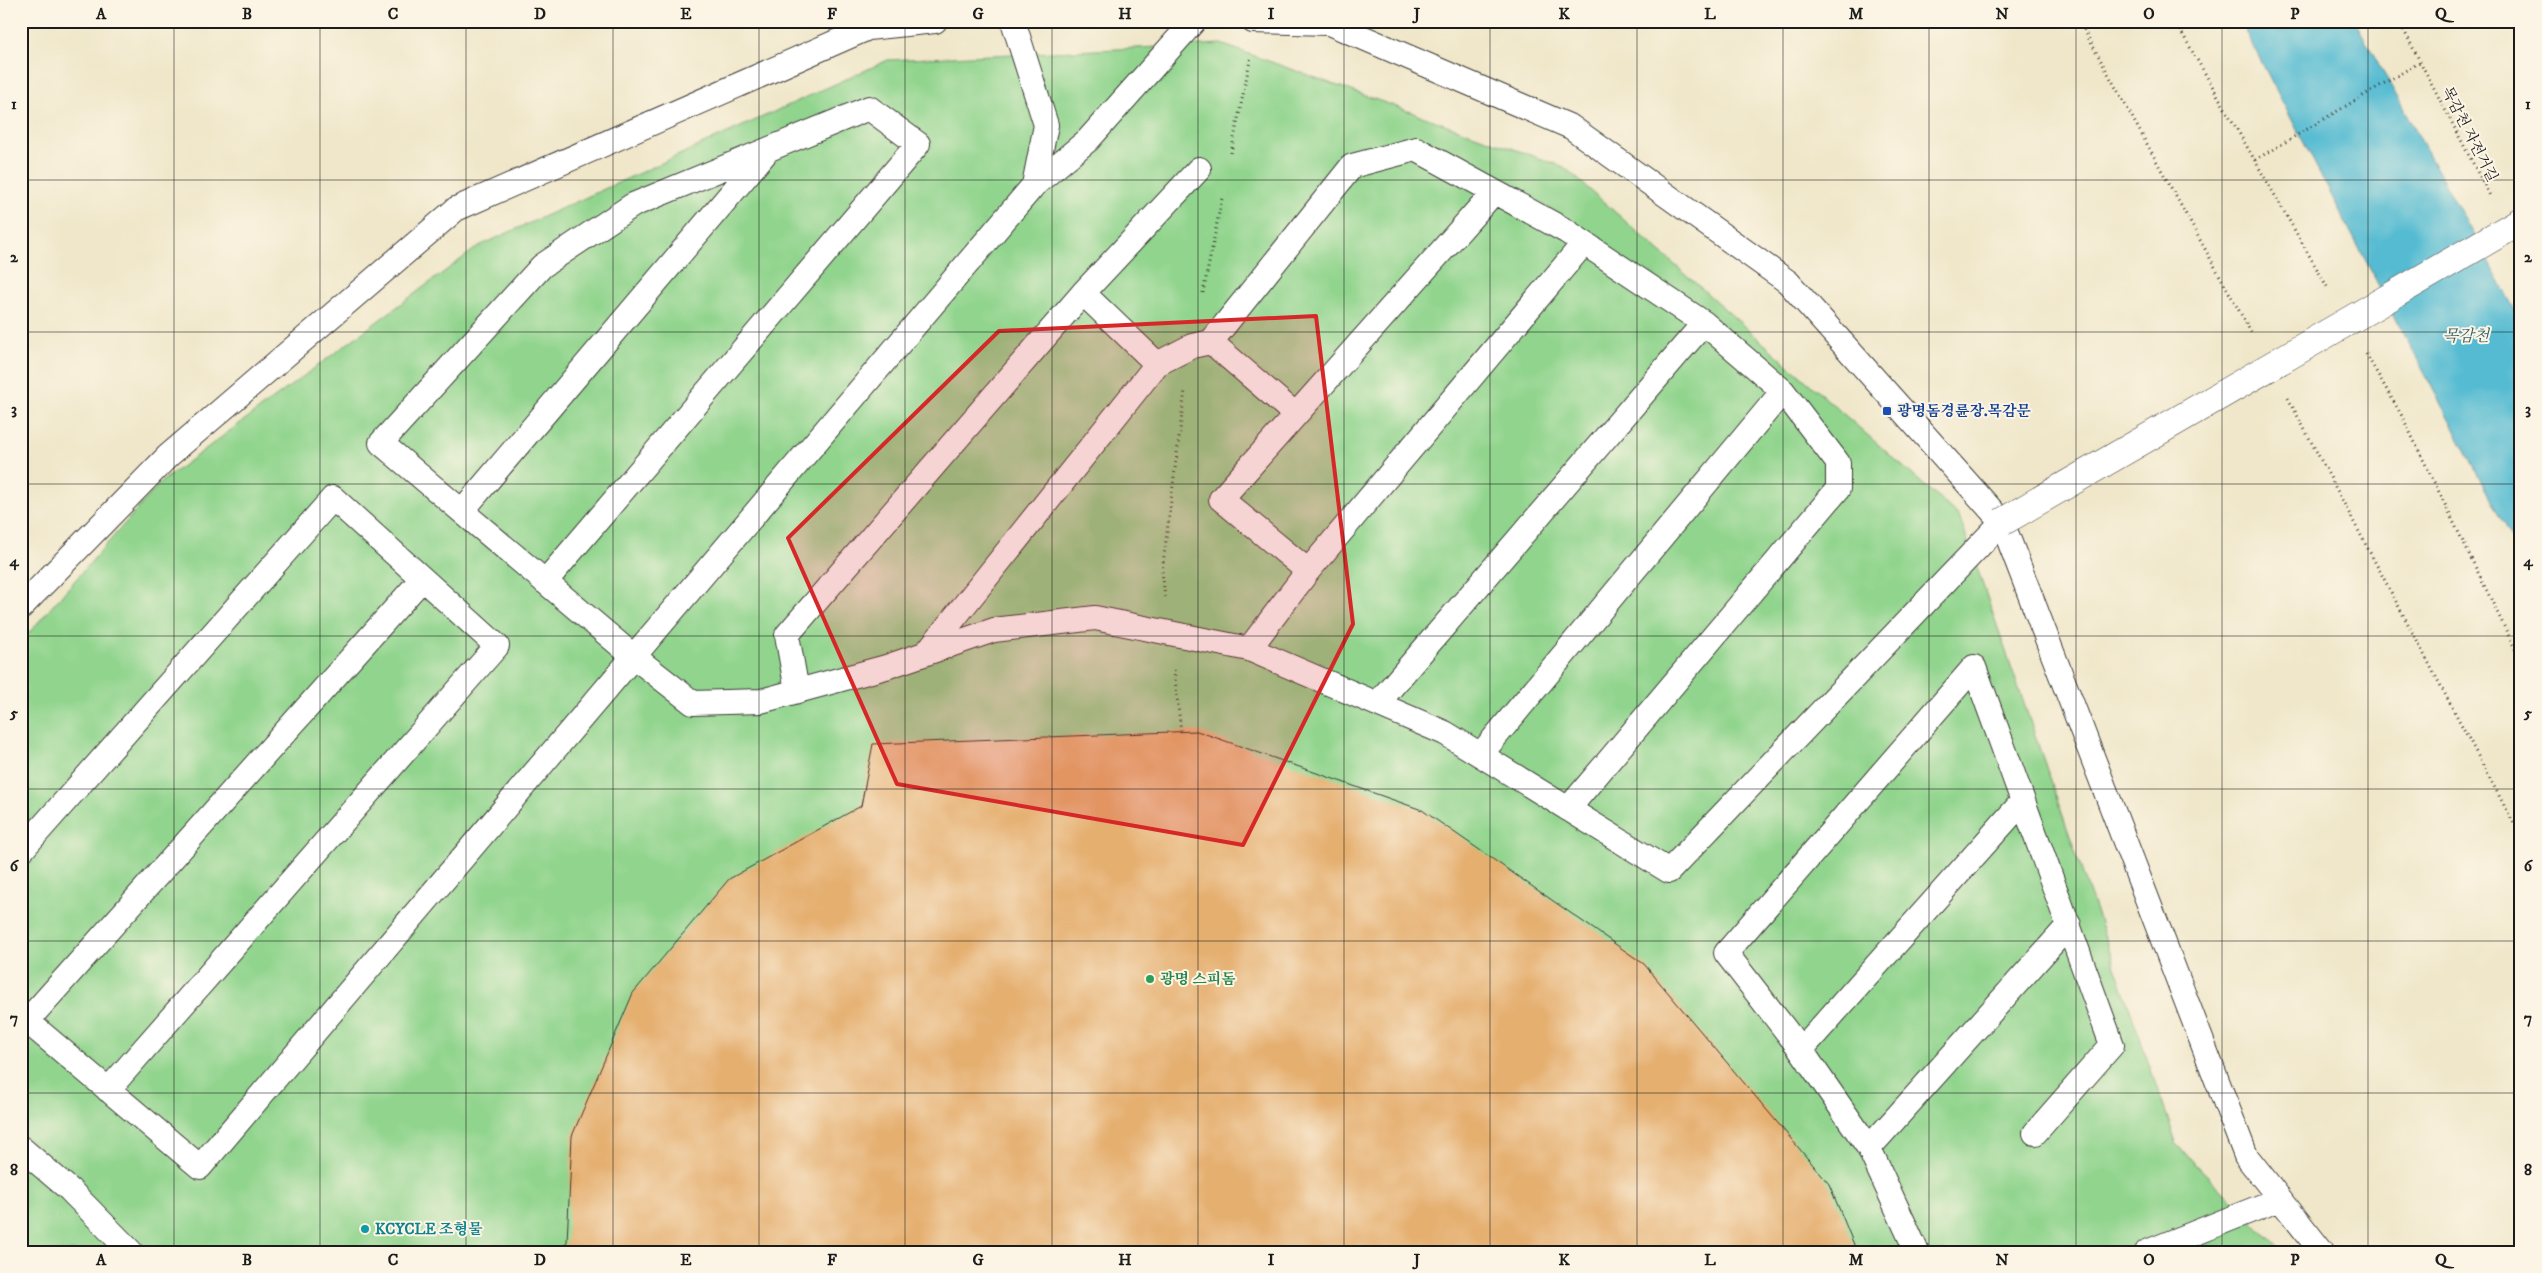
<svg xmlns="http://www.w3.org/2000/svg" width="2542" height="1273" font-family="'IM FELL DW Pica','Noto Serif KR',serif">
<rect width="100%" height="100%" fill="#fcf5e5"/>
<filter id="ink" filterUnits="userSpaceOnUse"><feTurbulence type="fractalNoise" baseFrequency=".02" numOctaves="2"/><feDisplacementMap in="SourceGraphic" scale="10" xChannelSelector="R" yChannelSelector="G"/><feConvolveMatrix kernelMatrix="1 2 1 2 8 2 1 2 1" color-interpolation-filters="sRGB"/></filter>
<filter id="wash" filterUnits="userSpaceOnUse"><feTurbulence type="fractalNoise" baseFrequency=".0096" numOctaves="4" result="noise"/><feDisplacementMap in="SourceGraphic" scale="20" xChannelSelector="R" yChannelSelector="G"/><feGaussianBlur stdDeviation="1.12" result="paint"/><feColorMatrix in="noise" values="0 0 0 0 0 0 0 0 0 0 0 0 0 0 0 0 0 1.4 0 .05"/><feComposite in="paint" operator="in"/></filter>
<g filter="url(#wash)">
<rect width="100%" height="100%" fill="#f0e7ca"/>
<!-- green -->
<path fill="#90d48d" stroke="#567854" d="M1221,44L1564,167L1959,516L2177,1145L2283,1252H21V642L161,482L479,246L888,60Z"/>
<!-- water -->
<path fill="#54bbd2" stroke="#386c77" d="M2240,21H2355L2521,321V557Z"/>
<g id="blocks">
<!-- building -->
<path fill="#e5af6f" d="M1197,731L1422,810L1644,964L1829,1184L1857,1252H556L567,1242L572,1136L633,993L729,879L861,806L873,744Z"/>
</g>
</g>
<g filter="url(#ink)">
<use href="#blocks" fill-opacity="0" stroke="#3c3a36" stroke-width="1"/>
<g fill="none" stroke-linecap="round" stroke-linejoin="round">
<!-- lane casing -->
<g stroke="#3c3a36" stroke-width="26">
<path id="lane" d="M1013,21L1046,125L1034,185L1088,140L1194,21
M1253,21L1329,23L1571,127L1788,282L2002,522L2246,1156L2322,1252
M1083,293L1199,169
M1211,342L1296,415
M462,511L768,150
M1308,571L1221,499L1494,192
M545,582L918,144L869,108L633,205L542,266L381,443L633,656L693,703L761,701L886,667L994,630L1095,618L1249,649L1445,733L1669,871L2002,522
M21,607L168,456L456,209L868,28L935,21
M1249,649L1308,571L1584,243
M927,652L1157,364
M797,691L787,635L1083,293L1157,364L1192,346L1211,342L1352,166L1416,149L1566,231L1704,323
M1377,704L1704,323L1783,391L1838,463V489L1568,809
M1481,754L1783,391
M21,851L333,498L497,646L108,1090
M21,1016L200,1167L1034,185
M27,1021L422,579
M1801,1050L2023,801
M21,1148L70,1190L131,1252
M1869,1148L2069,925
M1917,1252L1869,1148L1801,1050L1726,953L1974,667L2112,1045L2035,1133
M2147,1252L2280,1199"/>
</g>
<!-- path -->
<path stroke="#3c3a36" stroke-width="3" stroke-dasharray="1 4" stroke-linecap="butt" d="M2079,21L2252,334
M2175,21L2329,290
M2399,21L2490,196
M1231,153L1251,56
M2255,160L2420,62
M1203,293L1222,198
M2366,354L2402,416L2521,661
M2288,398L2521,837
M1165,597L1162,572L1185,390
M1174,670L1181,732"/>
<!-- lane -->
<use href="#lane" stroke="#fff" stroke-width="24"/>
<!-- street-bridge casing -->
<g stroke="#3c3a36" stroke-width="29" stroke-linecap="butt">
<path id="street-bridge" d="M2002,522L2521,221"/>
</g>
<!-- street-bridge -->
<use href="#street-bridge" stroke="#fff" stroke-width="28"/>
</g>
</g>
<!-- marked area -->
<path fill="#d62828" fill-opacity="0.2" stroke="#d62828" stroke-width="4" stroke-linejoin="round" d="M1316,316L1353,624L1243,845L897,784L788,538L999,331Z"/>
<!-- grid -->
<path fill="none" stroke="#1c1c1c" stroke-width="1" stroke-opacity="0.55" d="M174,21V1252M320,21V1252M466,21V1252M613,21V1252M759,21V1252M905,21V1252M1052,21V1252M1198,21V1252M1344,21V1252M1490,21V1252M1637,21V1252M1783,21V1252M1929,21V1252M2076,21V1252M2222,21V1252M2368,21V1252M21,180H2521M21,332H2521M21,484H2521M21,636H2521M21,789H2521M21,941H2521M21,1093H2521"/>
<!-- markers -->
<rect fill="#1a4fb4" stroke="#fcf5e5" stroke-width="2" x="1882" y="406" width="10" height="10" rx="2.5"/>
<circle fill="#2e9e5b" stroke="#fcf5e5" stroke-width="2" cx="1150" cy="979" r="5"/>
<circle fill="#0f9aa8" stroke="#fcf5e5" stroke-width="2" cx="365" cy="1229" r="5"/>
<g text-anchor="middle" stroke-width="4" stroke-linejoin="round" paint-order="stroke">
<!-- street labels -->
<g font-size="15" fill="#1c1c1c" stroke="#fcf5e5">
<text transform="translate(2470 134) rotate(63)" y="5">목감천 자전거길</text>
</g>
<!-- transit labels -->
<g font-size="15" font-weight="bold" fill="#164399" stroke="#fcf5e5" text-anchor="start">
<text x="1897" y="416">광명돔경륜장.목감문</text>
</g>
<!-- leisure labels -->
<g font-size="15" font-weight="bold" fill="#27864d" stroke="#fcf5e5" text-anchor="start">
<text x="1160" y="984">광명 스피돔</text>
</g>
<!-- culture labels -->
<g font-size="15" font-weight="bold" fill="#0d838f" stroke="#fcf5e5" text-anchor="start">
<text x="375" y="1234">KCYCLE 조형물</text>
</g>
<!-- water labels -->
<g font-size="16" font-style="italic" fill="#325c65" stroke="#fcf5e5">
<text x="2466" y="341">목감천</text>
</g>
</g>
<!-- margin -->
<rect width="2542" height="1273" fill="none" stroke="#fcf5e5" stroke-width="55"/>
<rect x="28" y="28" width="2486" height="1218" fill="none" stroke="#1c1c1c" stroke-width="2"/>
<g font-size="16" text-anchor="middle" font-weight="bold" fill="#1c1c1c">
<text x="101" y="19">A</text>
<text x="247" y="19">B</text>
<text x="393" y="19">C</text>
<text x="540" y="19">D</text>
<text x="686" y="19">E</text>
<text x="832" y="19">F</text>
<text x="978" y="19">G</text>
<text x="1125" y="19">H</text>
<text x="1271" y="19">I</text>
<text x="1417" y="19">J</text>
<text x="1564" y="19">K</text>
<text x="1710" y="19">L</text>
<text x="1856" y="19">M</text>
<text x="2002" y="19">N</text>
<text x="2149" y="19">O</text>
<text x="2295" y="19">P</text>
<text x="2441" y="19">Q</text>
<text x="14" y="109">1</text>
<text x="2528" y="109">1</text>
<text x="14" y="262">2</text>
<text x="2528" y="262">2</text>
<text x="14" y="414">3</text>
<text x="2528" y="414">3</text>
<text x="14" y="566">4</text>
<text x="2528" y="566">4</text>
<text x="14" y="718">5</text>
<text x="2528" y="718">5</text>
<text x="14" y="871">6</text>
<text x="2528" y="871">6</text>
<text x="14" y="1023">7</text>
<text x="2528" y="1023">7</text>
<text x="14" y="1175">8</text>
<text x="2528" y="1175">8</text>
<text x="101" y="1265">A</text>
<text x="247" y="1265">B</text>
<text x="393" y="1265">C</text>
<text x="540" y="1265">D</text>
<text x="686" y="1265">E</text>
<text x="832" y="1265">F</text>
<text x="978" y="1265">G</text>
<text x="1125" y="1265">H</text>
<text x="1271" y="1265">I</text>
<text x="1417" y="1265">J</text>
<text x="1564" y="1265">K</text>
<text x="1710" y="1265">L</text>
<text x="1856" y="1265">M</text>
<text x="2002" y="1265">N</text>
<text x="2149" y="1265">O</text>
<text x="2295" y="1265">P</text>
<text x="2441" y="1265">Q</text>
</g>
</svg>
